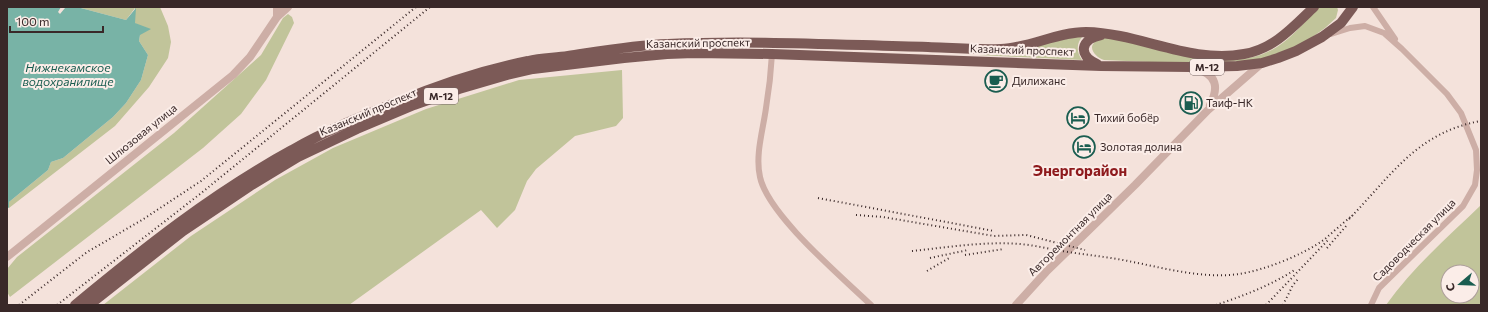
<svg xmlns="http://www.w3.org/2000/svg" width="1488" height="312" font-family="Commissioner,sans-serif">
<rect width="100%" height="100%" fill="#f4e2db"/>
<!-- green -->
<path fill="#c1c49a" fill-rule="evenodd" d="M77,7H160L168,26L171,42L168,58L149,87L115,126L9,208V202L48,170L51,162L63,158L113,117L126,103L141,80L148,55L139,41L140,35L135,23V8L126,20Z
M1319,7H1337L1338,10L1336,18L1325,28L1304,43L1296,48L1259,60L1194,64L1104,60C1097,58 1086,48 1096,41C1098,39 1103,38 1106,37L1243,59C1280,54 1295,32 1319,7Z
M288,14L292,17L294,23L266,80L241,114L203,148L10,297L7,292V269L17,257L174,133L261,55L283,18Z
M1084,35C1076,42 1076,52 1082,60L979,55L1013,51Z
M622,70L623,118L616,126L575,136L536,169L527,181L515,210L497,228L481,210L349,305H103L191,236L275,180L333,148L426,109L519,80Z
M1481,205V305H1386C1413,267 1448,237 1481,205ZM1448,272H1472V296H1448Z"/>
<!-- water -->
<path fill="#78b3a6" d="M7,7H61L58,12L60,14L65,8L77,7L126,20L136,8L135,23L151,29L140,35L139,41L148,55L141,80L126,103L113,117L63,158L51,162L48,170L9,202V208L7,207Z"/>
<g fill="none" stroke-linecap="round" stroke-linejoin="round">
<!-- minor -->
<path stroke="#cdaea6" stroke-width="6" d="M1373,7L1395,39
M1331,34L1350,28L1365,26L1384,33L1402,49L1447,94L1461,113L1476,150L1477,170L1475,185L1463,206L1379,288L1371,305
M772,54C771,72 769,90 766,108C763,130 755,155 760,177C768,215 842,277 871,305"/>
<!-- tertiary -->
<path stroke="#cdaea6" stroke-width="8" d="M277,7V17
M1196,69C1217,74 1219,88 1210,105
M7,257L233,75L250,57L277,17L288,7
M1016,305L1046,272L1135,185L1208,110L1262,63"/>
<!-- primary -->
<path stroke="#7c5a57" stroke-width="10" d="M1097,64C1077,55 1081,39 1101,35
M75,305C144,248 213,193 292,150C325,131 360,117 395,103C438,85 483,70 528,61C541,58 555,58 568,56C601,51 634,45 668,44C754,40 841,45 928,47C952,48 977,50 1001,49C1030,48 1057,32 1086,32C1140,33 1190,64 1244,54C1274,49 1293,27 1314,7
M89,305L183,231L250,186L298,157L357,129L414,105L459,89L507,75L533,69L624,58L667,54L694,53L772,54L1101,66L1190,67L1237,66L1262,63L1278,58L1296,51L1322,37L1341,23L1353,7"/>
<!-- rail -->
<path stroke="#392828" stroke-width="2" stroke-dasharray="1 3" stroke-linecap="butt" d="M818,198L994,231
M856,215L883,217L994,236L1026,235L1085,250
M1349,219C1391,176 1417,132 1481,121
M1327,248L1347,225
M912,251C951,247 991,240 1029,245C1042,247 1055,250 1068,252C1088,255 1108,257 1128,261C1164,268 1202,279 1239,274C1265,270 1303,255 1325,239C1334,231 1343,223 1353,215
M965,255L1004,249
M930,258L968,250
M927,271L951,257
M19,305L87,252L142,220L201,181L416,7
M57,305L200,194L430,7
M1216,305C1243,296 1272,285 1296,269
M1266,305L1328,240
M1283,305L1293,285L1299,278"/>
</g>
<!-- icons -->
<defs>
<g id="cafe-ring" transform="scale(1.15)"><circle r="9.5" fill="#fbede8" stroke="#1a5d50" stroke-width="1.5"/><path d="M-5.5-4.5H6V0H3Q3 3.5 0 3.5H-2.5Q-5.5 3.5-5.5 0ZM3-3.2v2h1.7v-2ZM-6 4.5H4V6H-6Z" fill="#1a5d50"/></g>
<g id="fuel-ring" transform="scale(1.15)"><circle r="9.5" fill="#fbede8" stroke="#1a5d50" stroke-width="1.5"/><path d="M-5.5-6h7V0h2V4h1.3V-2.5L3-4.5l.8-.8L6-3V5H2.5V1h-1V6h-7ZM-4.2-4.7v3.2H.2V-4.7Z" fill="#1a5d50"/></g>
<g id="hotel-ring" transform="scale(1.15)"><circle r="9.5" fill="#fbede8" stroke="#1a5d50" stroke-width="1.5"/><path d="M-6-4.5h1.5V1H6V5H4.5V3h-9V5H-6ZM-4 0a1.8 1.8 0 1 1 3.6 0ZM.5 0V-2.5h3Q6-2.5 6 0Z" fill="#1a5d50"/></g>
</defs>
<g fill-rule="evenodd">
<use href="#cafe-ring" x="996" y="81"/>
<use href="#fuel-ring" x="1191" y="103"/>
<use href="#hotel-ring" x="1078" y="118"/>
<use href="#hotel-ring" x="1084" y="147"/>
</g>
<g text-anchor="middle" stroke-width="4" stroke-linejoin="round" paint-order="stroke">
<!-- shield labels -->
<g fill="#fbede8" stroke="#736362" stroke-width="1">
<rect x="1190" y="59" width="34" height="16" rx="3"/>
<rect x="424" y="88" width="34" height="16" rx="3"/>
</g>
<g font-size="10" font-weight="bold" fill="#392828">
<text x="1207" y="71">М-12</text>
<text x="441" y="100">М-12</text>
</g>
<!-- street labels -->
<g font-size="11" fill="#392828" stroke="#fbede8">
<text transform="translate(698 43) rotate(-1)" y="4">Казанский проспект</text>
<text transform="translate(1022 50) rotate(2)" y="4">Казанский проспект</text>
<text transform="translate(368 112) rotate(-23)" y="4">Казанский проспект</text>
<text transform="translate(141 134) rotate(-39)" y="4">Шлюзовая улица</text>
<text transform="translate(1070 234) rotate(-45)" y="4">Авторемонтная улица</text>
<text transform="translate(1414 240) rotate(-45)" y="4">Садоводческая улица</text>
</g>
<!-- poi labels -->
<g font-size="11" fill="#392828" stroke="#fbede8" text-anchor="start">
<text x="1012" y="85">Дилижанс</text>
<text x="1206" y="107">Таиф-НК</text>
<text x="1094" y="122">Тихий бобёр</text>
<text x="1100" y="151">Золотая долина</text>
</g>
<!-- water labels -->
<g font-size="12" font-style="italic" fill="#1a5d50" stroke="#fbede8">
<text x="68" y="72">Нижнекамское<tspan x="68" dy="14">водохранилище</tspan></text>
</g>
<!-- district labels -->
<g font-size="15" font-weight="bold" fill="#8e1a1d" stroke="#fbede8">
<text x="1080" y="176">Энергорайон</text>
</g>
</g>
<!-- border -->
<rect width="1488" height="312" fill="none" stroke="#392828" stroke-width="16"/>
<!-- north arrow -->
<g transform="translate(1460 284) rotate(251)"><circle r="19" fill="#fbede8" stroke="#ad9e9b"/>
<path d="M0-3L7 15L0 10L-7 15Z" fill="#1a5d50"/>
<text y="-6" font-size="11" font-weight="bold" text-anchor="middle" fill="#392828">С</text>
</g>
<!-- scale -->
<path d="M10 26v6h93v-6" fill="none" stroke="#392828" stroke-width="2"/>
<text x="16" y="26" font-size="12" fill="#392828" stroke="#fbede8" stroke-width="3" paint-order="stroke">100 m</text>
</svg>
